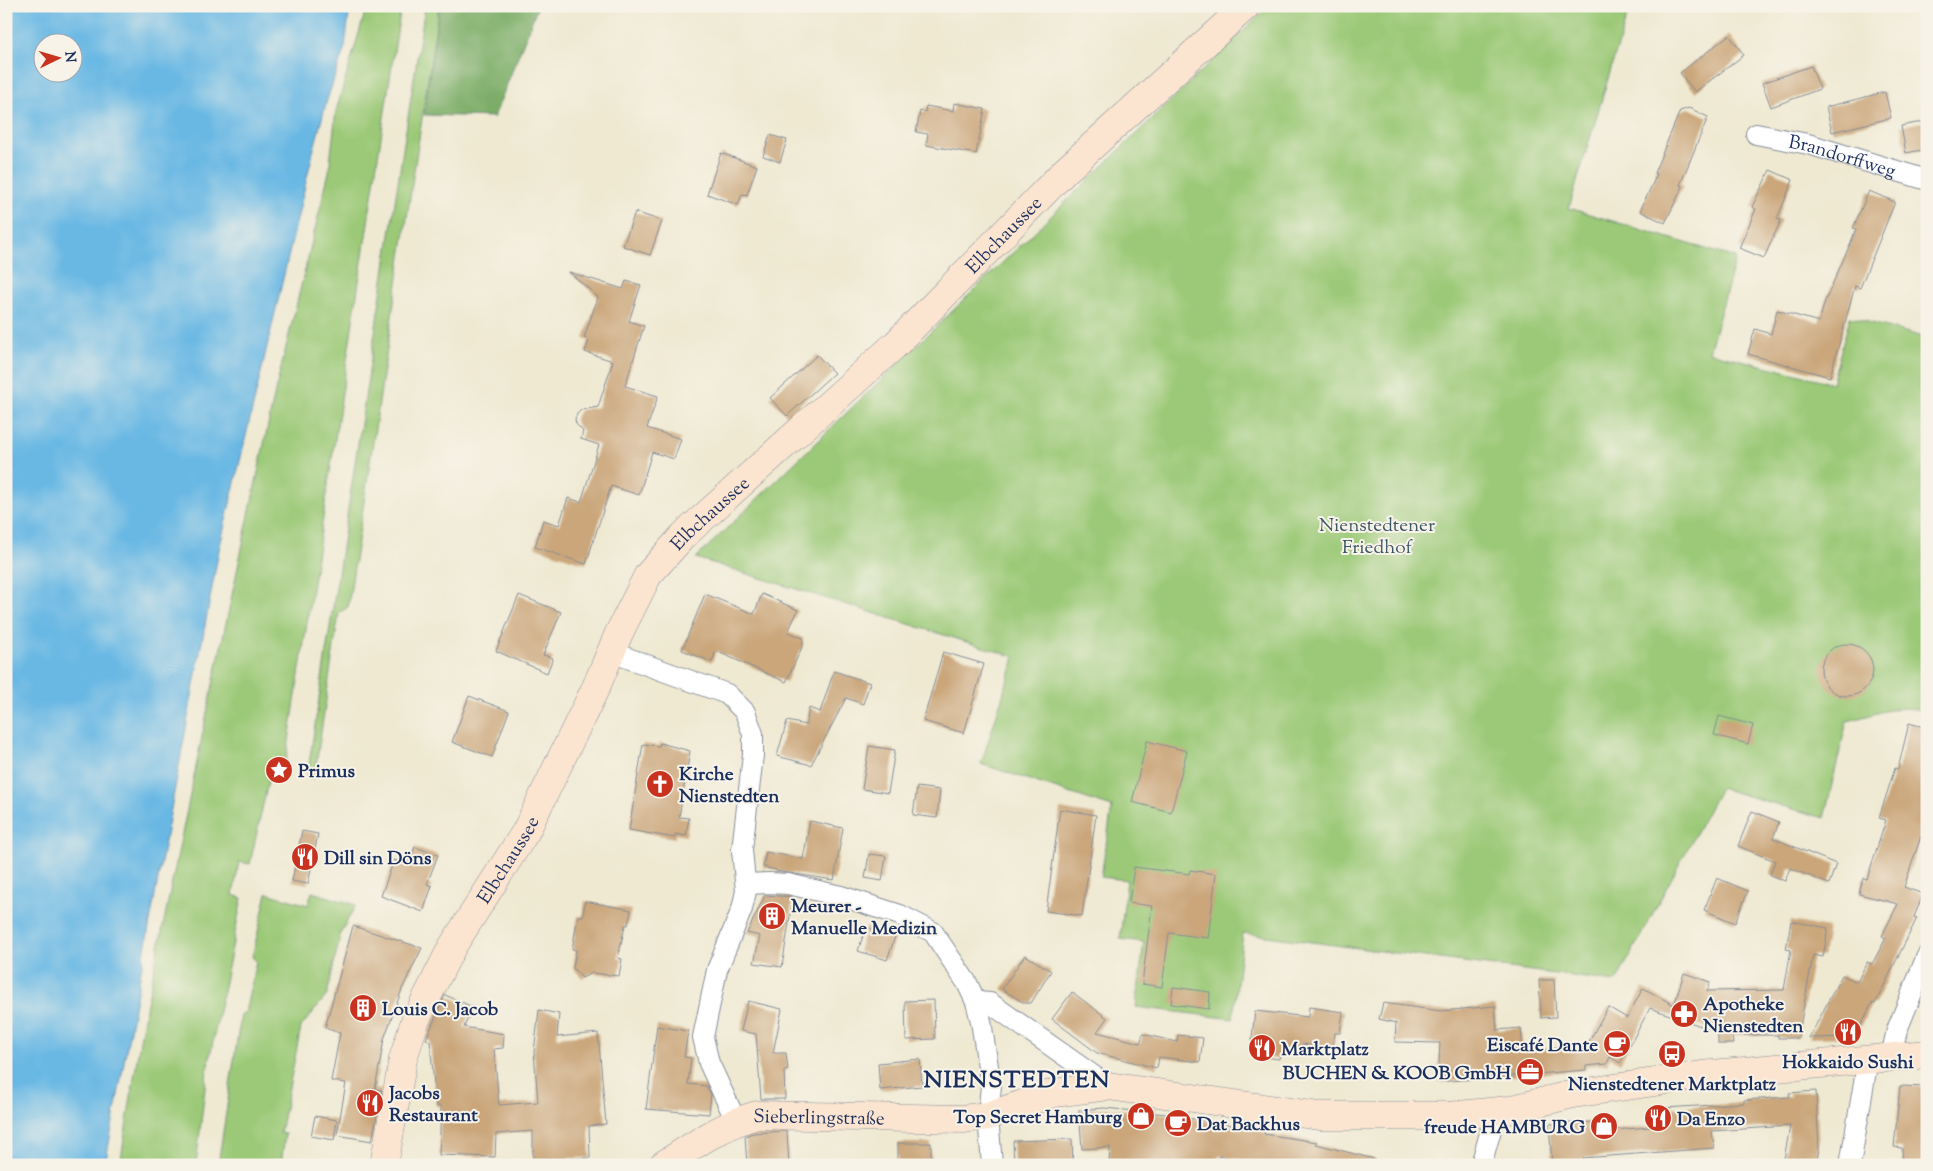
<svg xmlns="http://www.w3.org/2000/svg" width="1933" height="1171" font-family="'Sorts Mill Goudy',serif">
<rect width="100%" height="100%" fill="#f7f3e8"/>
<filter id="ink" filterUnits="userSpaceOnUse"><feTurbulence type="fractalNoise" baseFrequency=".02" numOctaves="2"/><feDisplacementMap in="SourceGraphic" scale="10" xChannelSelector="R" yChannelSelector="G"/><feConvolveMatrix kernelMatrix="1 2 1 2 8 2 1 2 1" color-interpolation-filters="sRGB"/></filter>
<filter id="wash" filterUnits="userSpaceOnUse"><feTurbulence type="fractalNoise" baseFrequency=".0096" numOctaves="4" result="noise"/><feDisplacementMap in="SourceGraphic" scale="20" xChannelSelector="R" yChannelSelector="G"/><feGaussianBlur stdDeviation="1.12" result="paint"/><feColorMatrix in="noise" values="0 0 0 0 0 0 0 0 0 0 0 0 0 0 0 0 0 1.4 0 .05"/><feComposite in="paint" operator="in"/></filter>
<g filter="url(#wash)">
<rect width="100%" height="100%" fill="#efe9d2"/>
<!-- green -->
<path fill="#9bc977" stroke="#5b7c6a" d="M367,6H401L285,767H276L270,773L250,864L239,862L233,895L242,898L207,1071L196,1165H120L142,1028L204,727L275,392L329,172L336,111Z
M425,6H439L348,607L339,613L314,779L307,777Z
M1269,6H1630L1569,208L1736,258L1709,352L1832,383L1850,317L1927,338V711C1896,703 1876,715 1847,721L1824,818L1720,788L1616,982L1243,933L1233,1019L1136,1007L1144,942L1120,939L1127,880L1101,877L1112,807L981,764L1015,657L696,558Z
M312,892L356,905L341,932L327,995L301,1027L280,1133L285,1134L281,1165H218L241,1014L245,1013L256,961L252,957L267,893L308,905Z"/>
<!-- forest -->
<path fill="#7cad68" stroke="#4c6e63" d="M439,6H538L494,117L424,115Z"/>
<!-- water -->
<path fill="#69b8e4" stroke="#4274a1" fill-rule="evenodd" d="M6,6H350L345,47L327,100L313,152L219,550L105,1165H6ZM42,42H72V72H42Z"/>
<g id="blocks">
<!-- building -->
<path fill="#caa67a" d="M1729,35L1744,55L1695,92L1680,73Z
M1811,66L1820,89L1771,107L1762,83Z
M1885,92L1891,118L1832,132L1826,107Z
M954,103L985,109L976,154L926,145L928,134L916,132L920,111L925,112L926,106L953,111Z
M1689,108L1708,117L1680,185L1683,186L1665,223L1640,211L1657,174L1654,173L1680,111Z
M1927,121V149L1906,153L1901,126Z
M770,135L787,140L780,162L763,156Z
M721,153L757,166L747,195L742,194L738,205L707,194Z
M1770,170L1793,180L1777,219L1781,220L1764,258L1739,248L1756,209L1752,207Z
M1869,191L1895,202L1860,288L1855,286L1830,377L1748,354L1755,329L1771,334L1777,310L1819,322L1825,301L1849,247L1856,229L1853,228Z
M635,212L662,221L650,255L623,246Z
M569,272L623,289L626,281L641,285L629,321L644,326L625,386L658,396L647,428L681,439L674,459L652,452L639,495L611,486L586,564L535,547L543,520L559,525L568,498L581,502L599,445L581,439L583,431L576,424L575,419L577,414L581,410L598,407L613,361L585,352L589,340L584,338L598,297Z
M817,355L834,373L787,416L770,398Z
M705,594L754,614L762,594L798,610L788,632L803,638V645L786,682L716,651L712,662L682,650Z
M519,595L561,612L543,655L553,658L547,673L496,651Z
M1821 670a26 26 0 1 1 52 0a26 26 0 1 1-52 0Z
M943,652L984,664L964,733L923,721Z
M834,671L870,683L863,704L846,698L811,765L777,756L787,721L806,725L809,708L820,712Z
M469,696L509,711L492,757L452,742Z
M1719,716L1753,725L1748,744L1714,735Z
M1909,723L1927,728V837L1921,836L1904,887L1923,894L1914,917L1917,918L1875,1004L1872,1003L1855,1037L1809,1038L1842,975L1857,982L1867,962L1872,964L1886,938L1882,936L1898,904L1859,894L1863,878L1867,879L1886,820L1879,818L1895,768L1898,769Z
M1147,741L1187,751L1171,812L1132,802Z
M660,743L690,751L679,817L689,818L686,836L675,834V838L629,830L643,744L659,746Z
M869,746L895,750L888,793L862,789Z
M917,787L940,790L937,818L913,815Z
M1060,809L1096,815L1082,916L1046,911Z
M1752,811L1779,822L1773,838L1836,864L1829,884L1790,868L1785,881L1770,875L1775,861L1738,846Z
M810,821L843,828L834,880L776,871V870L763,867L766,852L803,859Z
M302,831L318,834L308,884L292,881Z
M415,847L438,855L427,884L432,886L423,912L381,896L394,860L408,865Z
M869,854L886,856L882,881L865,878Z
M1134,867L1189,874L1190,870L1216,874L1208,938L1169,933L1162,987L1142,984L1152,906L1129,903Z
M1717,878L1748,891L1735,923L1704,910Z
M765,895L793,897L782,967L754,963L760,936L747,933Z
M585,901L631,910L628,925H625L618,958L622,959L619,976L592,973L582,978L573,968L576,950L572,949L578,916H583Z
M1791,921L1828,928L1823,957L1813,955L1798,1038H1778V1035H1732L1733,1044H1718V1032L1650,1008L1620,1063L1610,1057L1607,1064L1586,1066V1070L1438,1082L1440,1043L1395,1042L1396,1023L1379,1019L1383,1003L1441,1011L1495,1006L1497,1030L1521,1028L1523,1052L1587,1045L1608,1007L1627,1018L1643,988L1674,1005L1684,973L1710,982L1707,991L1784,990L1791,950L1786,949Z
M353,926L422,948L402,989L384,1039L375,1089L382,1090L372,1141L337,1135L346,1083L331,1081L340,1033L325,1028Z
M866,927L895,937L887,960L858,951Z
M1025,955L1051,971L1031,1003H1024L1002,989Z
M1539,980H1554L1556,1017L1541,1018Z
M1173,987L1210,992L1209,1009L1171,1004Z
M1072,992L1107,1018L1097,1032L1140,1043L1143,1034L1177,1042L1178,1035L1203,1038L1200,1062L1159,1057L1157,1068L1097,1053L1052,1019Z
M445,995L473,1007L464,1027L504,1034L503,1048L494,1049L499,1105L538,1102L534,1052L539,1010L559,1014L557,1037L598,1033L606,1124L589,1126L590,1158L533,1159V1131L496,1134L495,1157L439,1155L441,1106H436L430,1041L426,1039Z
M934,1000L935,1039L906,1040L905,1001Z
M748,1001L782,1009L773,1053H786L788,1070L784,1071L785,1099H761L756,1034L741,1031Z
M1309,1007L1343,1012L1340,1033H1335L1333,1048L1302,1044L1301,1056L1280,1055L1279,1059L1250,1055L1255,1011L1308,1017Z
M657,1026L688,1031L684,1057L691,1058L688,1084L706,1086L711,1094L709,1114L646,1109Z
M920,1059L922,1086L880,1090L878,1063Z
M1900,1086L1927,1087V1165H1903L1902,1148L1894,1147Z
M1816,1091L1819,1149L1816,1165H1783L1790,1126L1712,1131L1714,1148L1583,1158L1584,1165H1552L1549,1124L1614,1121V1130L1650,1127L1649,1109L1744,1103V1100L1790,1097L1789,1093Z
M1104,1108L1187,1116V1118L1264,1130V1134L1317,1142L1316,1144L1374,1159V1165H1271L1219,1156L1217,1165H1109L1110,1147L1082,1149L1079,1110Z
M315,1116L337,1120L334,1140L311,1136Z
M787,1131L789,1165H747L745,1136L753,1133Z
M1072,1139L1073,1165H1014L1013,1141Z
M898,1143H931V1165H898Z"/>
</g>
</g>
<g filter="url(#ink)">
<use href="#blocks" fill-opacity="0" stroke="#858c98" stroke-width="1"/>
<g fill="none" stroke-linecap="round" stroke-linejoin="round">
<!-- street casing -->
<g stroke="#858c98" stroke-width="22">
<g id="street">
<path id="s1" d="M1756,134L1808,144L1927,180"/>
<path d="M611,652L727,694L745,712L753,734V755L742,850L746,891L742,909L717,970L703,1037L709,1063L736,1121"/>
<path d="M746,884L769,883L788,884L841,896L900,915L933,932L967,983L976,1002L981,1021L991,1086L988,1116L992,1165"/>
<path d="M976,1002L990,1003L1108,1086"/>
<path d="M1891,1057L1897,1030L1927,956"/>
<path d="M1481,1165L1496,1112"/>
<path d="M1850,1165L1868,1059"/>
</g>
</g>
<!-- secondary casing -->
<g stroke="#858c98" stroke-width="29">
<g id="secondary">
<path id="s2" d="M384,1165L403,1059L415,1021L452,947L526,831L596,687L619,633L648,575L684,535L896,344L1065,171L1246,6"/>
<path id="s3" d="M663,1165C694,1145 722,1125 757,1115L963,1119L988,1116L1054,1093L1108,1086L1319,1116H1449L1509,1110L1573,1094L1702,1075L1927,1054"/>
</g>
</g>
<!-- street -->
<use href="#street" stroke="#fff" stroke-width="20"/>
<!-- secondary -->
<use href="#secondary" stroke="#fce5d0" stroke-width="28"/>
</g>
</g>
<!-- icons -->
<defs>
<g id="sight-disc" transform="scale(1.4375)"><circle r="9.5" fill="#c8321e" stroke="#f7f3e8"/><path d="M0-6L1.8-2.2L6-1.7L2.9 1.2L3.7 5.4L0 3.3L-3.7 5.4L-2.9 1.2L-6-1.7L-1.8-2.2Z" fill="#fff"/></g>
<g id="church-disc" transform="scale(1.4375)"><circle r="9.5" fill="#c8321e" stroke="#f7f3e8"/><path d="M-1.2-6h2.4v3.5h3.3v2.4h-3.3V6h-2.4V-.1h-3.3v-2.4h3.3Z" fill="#fff"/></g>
<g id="restaurant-disc" transform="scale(1.4375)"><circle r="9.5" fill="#c8321e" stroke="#f7f3e8"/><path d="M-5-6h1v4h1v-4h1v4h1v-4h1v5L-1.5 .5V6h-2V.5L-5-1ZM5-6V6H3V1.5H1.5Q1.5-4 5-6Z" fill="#fff"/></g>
<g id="building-disc" transform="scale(1.4375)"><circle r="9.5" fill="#c8321e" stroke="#f7f3e8"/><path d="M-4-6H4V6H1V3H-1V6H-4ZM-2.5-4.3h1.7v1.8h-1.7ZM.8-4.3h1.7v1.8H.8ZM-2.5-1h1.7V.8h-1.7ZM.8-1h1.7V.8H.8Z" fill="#fff"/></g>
<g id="pharmacy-disc" transform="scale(1.4375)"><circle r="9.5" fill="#c8321e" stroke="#f7f3e8"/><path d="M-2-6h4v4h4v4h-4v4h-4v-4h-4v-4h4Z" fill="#fff"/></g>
<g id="cafe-disc" transform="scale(1.4375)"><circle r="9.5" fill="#c8321e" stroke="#f7f3e8"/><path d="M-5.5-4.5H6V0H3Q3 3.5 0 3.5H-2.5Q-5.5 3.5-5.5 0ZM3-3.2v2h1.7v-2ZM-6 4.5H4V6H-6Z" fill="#fff"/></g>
<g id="bus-disc" transform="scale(1.4375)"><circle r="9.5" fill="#c8321e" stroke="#f7f3e8"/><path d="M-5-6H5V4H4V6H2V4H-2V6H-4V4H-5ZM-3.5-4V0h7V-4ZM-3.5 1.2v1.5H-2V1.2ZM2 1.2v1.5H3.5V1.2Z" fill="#fff"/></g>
<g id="office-disc" transform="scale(1.4375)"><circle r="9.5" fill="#c8321e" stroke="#f7f3e8"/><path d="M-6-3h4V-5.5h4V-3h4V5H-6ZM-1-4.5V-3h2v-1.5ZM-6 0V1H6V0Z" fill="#fff"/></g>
<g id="shop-disc" transform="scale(1.4375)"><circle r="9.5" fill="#c8321e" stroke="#f7f3e8"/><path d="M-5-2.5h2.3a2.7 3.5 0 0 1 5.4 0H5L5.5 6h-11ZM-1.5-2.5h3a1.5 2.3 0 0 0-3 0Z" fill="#fff"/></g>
</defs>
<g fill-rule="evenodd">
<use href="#sight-disc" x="279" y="770"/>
<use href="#church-disc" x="660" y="784"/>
<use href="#restaurant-disc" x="305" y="857"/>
<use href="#building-disc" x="772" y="916"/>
<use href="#building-disc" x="363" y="1008"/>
<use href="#pharmacy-disc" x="1684" y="1014"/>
<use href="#restaurant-disc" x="1848" y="1032"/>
<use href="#cafe-disc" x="1617" y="1044"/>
<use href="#restaurant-disc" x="1262" y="1048"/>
<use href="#bus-disc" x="1672" y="1054"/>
<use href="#office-disc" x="1530" y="1072"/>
<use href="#restaurant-disc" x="370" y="1103"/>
<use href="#shop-disc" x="1141" y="1116"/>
<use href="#restaurant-disc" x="1658" y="1118"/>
<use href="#cafe-disc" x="1178" y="1123"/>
<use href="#shop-disc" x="1604" y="1126"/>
</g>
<g text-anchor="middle" stroke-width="4" stroke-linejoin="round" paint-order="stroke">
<!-- street labels -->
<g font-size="19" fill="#1b2f5e" stroke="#f7f3e8">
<text dy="7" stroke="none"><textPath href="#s1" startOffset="89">Brandorffweg</textPath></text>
<text dy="7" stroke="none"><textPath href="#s2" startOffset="1144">Elbchaussee</textPath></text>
<text dy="7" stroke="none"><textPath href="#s2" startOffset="739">Elbchaussee</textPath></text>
<text dy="7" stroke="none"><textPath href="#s2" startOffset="334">Elbchaussee</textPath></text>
<text dy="7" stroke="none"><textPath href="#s3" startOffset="169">Sieberlingstraße</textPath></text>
</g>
<!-- park labels -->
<g font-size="19" fill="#3b5664" stroke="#f7f3e8">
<text x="1377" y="531">Nienstedtener<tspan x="1377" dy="22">Friedhof</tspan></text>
</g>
<!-- poi labels -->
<g font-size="19" font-weight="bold" fill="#1b2f5e" stroke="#f7f3e8" text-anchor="start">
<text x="298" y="777">Primus</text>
<text x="679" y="780">Kirche<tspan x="679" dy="22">Nienstedten</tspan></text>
<text x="324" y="864">Dill sin Döns</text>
<text x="791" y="912">Meurer -<tspan x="791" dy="22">Manuelle Medizin</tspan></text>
<text x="1703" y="1010">Apotheke<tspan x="1703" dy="22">Nienstedten</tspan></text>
<text x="382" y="1015">Louis C. Jacob</text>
<text x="1598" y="1051" text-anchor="end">Eiscafé Dante</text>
<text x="1281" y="1055">Marktplatz</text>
<text x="1848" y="1068" text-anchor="middle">Hokkaido Sushi</text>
<text x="1511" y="1079" text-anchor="end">BUCHEN &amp; KOOB GmbH</text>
<text x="1672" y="1090" text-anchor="middle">Nienstedtener Marktplatz</text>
<text x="389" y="1099">Jacobs<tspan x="389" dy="22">Restaurant</tspan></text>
<text x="1122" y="1123" text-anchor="end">Top Secret Hamburg</text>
<text x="1677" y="1125">Da Enzo</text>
<text x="1197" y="1130">Dat Backhus</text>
<text x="1585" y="1133" text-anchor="end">freude HAMBURG</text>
</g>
<!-- district labels -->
<g font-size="24" font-weight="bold" letter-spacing="1" fill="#1b2f5e" stroke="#f7f3e8">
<text x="1017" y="1087">NIENSTEDTEN</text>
</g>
</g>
<!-- margin -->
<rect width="1933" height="1171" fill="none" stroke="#f7f3e8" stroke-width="25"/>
<!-- north arrow -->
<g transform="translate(58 58) rotate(85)"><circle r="24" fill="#f7f3e8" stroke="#9fa5b1"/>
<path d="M0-4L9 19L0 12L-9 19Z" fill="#c8321e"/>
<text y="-8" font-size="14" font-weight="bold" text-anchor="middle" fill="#1b2f5e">N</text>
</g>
</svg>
